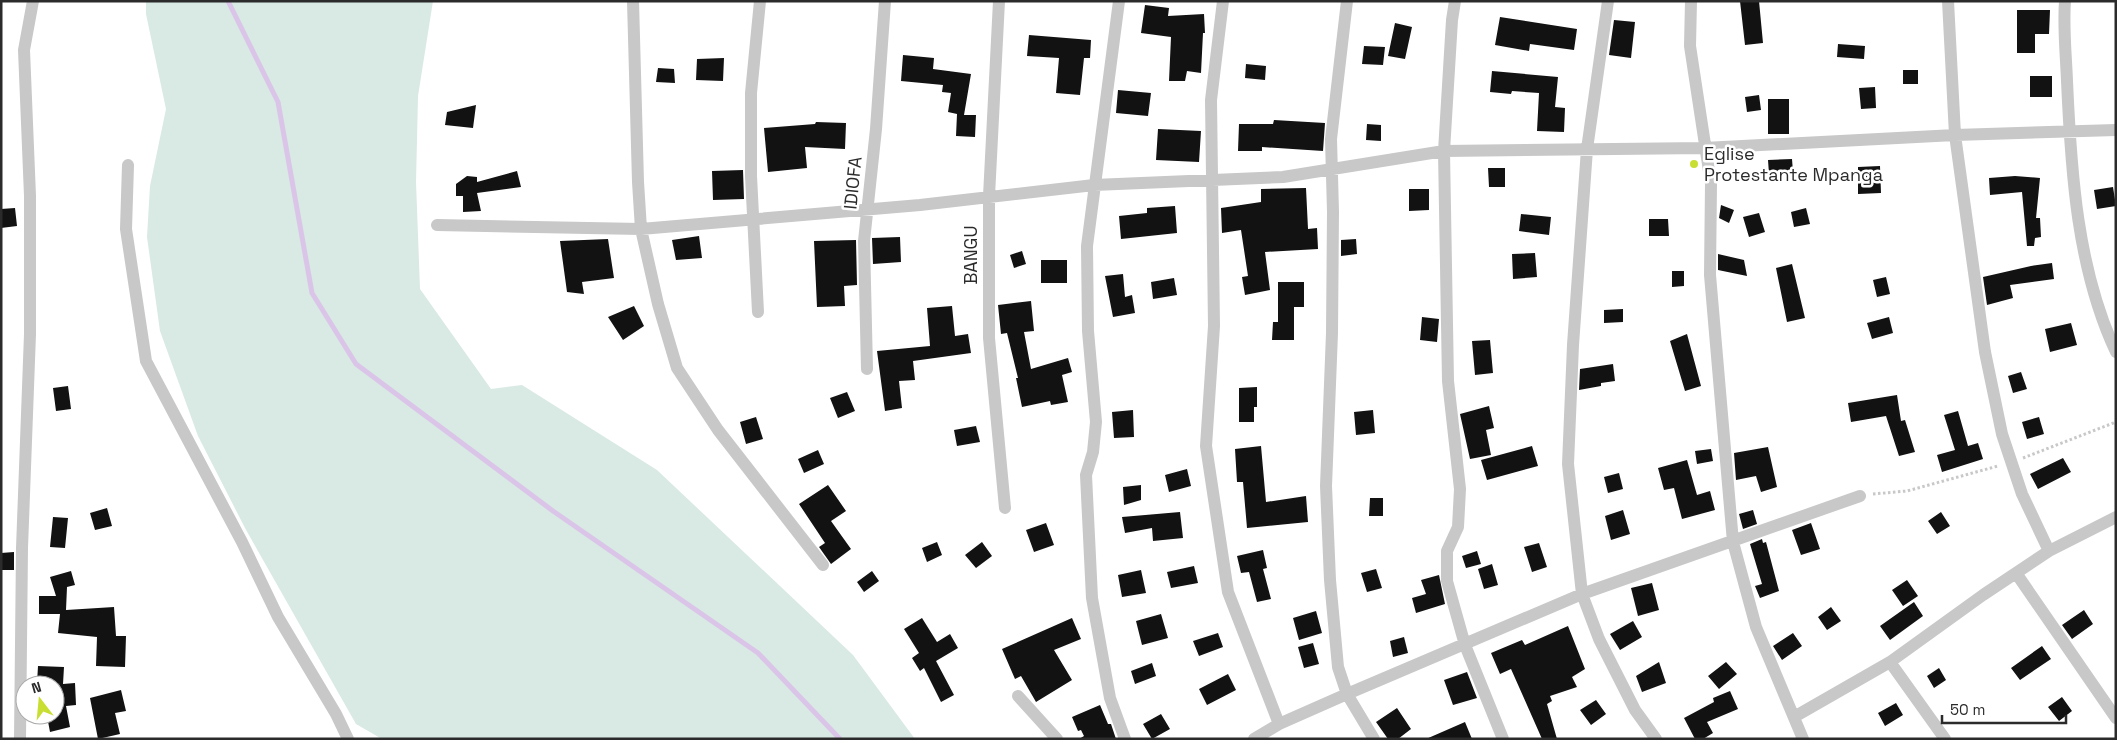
<svg xmlns="http://www.w3.org/2000/svg" width="2117" height="740" font-family="'Space Grotesk',sans-serif">
<rect width="100%" height="100%" fill="#fff"/>
<!-- green -->
<path fill="#d9e9e3" d="M146,1H433L418,96L416,182L420,289L491,389L522,385L657,470L853,655L915,739H382L356,724L245,528L198,436L160,331L147,237L150,186L166,109L146,14Z"/>
<g fill="none" stroke-linecap="round" stroke-linejoin="round">
<!-- stream -->
<path stroke="#dac5e9" stroke-width="5" d="M228,1L278,102L312,293L356,364L553,511L758,653L840,739"/>
</g>
<!-- building -->
<path fill="#121212" d="M1740,1H1759L1763,43L1745,45Z
M1145,5L1169,8L1168,16L1204,14L1205,33H1203L1201,73L1187,71L1185,81H1169L1171,37L1141,33Z
M2017,10H2050L2049,34H2035V53H2017Z
M1500,17L1577,29L1574,50L1530,44L1529,51L1495,45Z
M1614,20L1635,22L1631,58L1609,55Z
M1395,23L1412,27L1405,59L1388,56Z
M1029,35L1091,40L1090,58H1084L1080,95L1056,93L1059,58L1027,56Z
M1838,44L1865,46L1864,59L1837,57Z
M1364,46L1385,47L1383,65L1362,64Z
M903,55L934,58L933,69L971,74L964,115H976L975,137L956,136L957,114L948,112L951,93L942,92L943,85L901,81Z
M724,58L723,81L696,80L697,59Z
M1246,64L1266,66L1265,80L1245,78Z
M658,68L674,69L675,83L656,82Z
M1903,70H1918V84H1903Z
M1492,71L1558,77L1555,107L1565,108L1564,132L1537,131L1539,93L1512,91L1511,94L1490,92Z
M2030,76H2052V97H2030Z
M1875,87L1876,108L1861,109L1859,88Z
M1118,90L1151,93L1148,116L1116,113Z
M1759,95L1761,110L1747,112L1745,97Z
M1768,99H1789V134H1768Z
M476,105L473,128L445,125L447,112Z
M1274,120L1325,123L1323,151L1262,147V151H1238L1239,124H1273Z
M816,122L846,123L845,149L805,147L807,168L768,172L764,128L815,124Z
M1367,124L1381,125V141L1366,140Z
M1158,129L1201,131L1199,162L1156,160Z
M1792,159L1793,172L1769,174L1768,160Z
M1880,166L1881,193L1858,194V167Z
M1488,168H1505V187H1489Z
M743,170L744,199L713,200L712,171Z
M517,171L521,187L477,193L481,211L463,212V196H456V184L467,176L477,177V182Z
M2015,176L2040,178L2036,218H2040L2041,237L2035,238L2034,246H2027L2022,192L1990,195L1989,178Z
M2113,187L2116,206L2097,209L2094,190Z
M1306,188L1308,229L1317,228L1318,249L1265,252L1270,290L1245,295L1242,277L1248,276L1241,230L1222,233L1221,208L1261,202V189Z
M1409,189H1429V210L1409,211Z
M1721,205L1734,210L1729,223L1719,218Z
M1175,206L1177,233L1121,239L1119,216L1147,213V208Z
M15,208L17,226L1,228V209Z
M1806,208L1810,224L1794,227L1791,212Z
M1759,213L1765,232L1749,237L1743,217Z
M1521,214L1551,217L1549,235L1519,231Z
M1649,219H1668L1669,236H1649Z
M699,236L702,258L676,260L672,240Z
M900,237L901,262L873,264L872,238Z
M608,239L614,278L582,282L584,294L567,292L560,241Z
M1356,239L1357,254L1341,256V240Z
M856,240L857,285L844,286L845,306L817,307L814,241Z
M1022,251L1026,264L1014,268L1010,255Z
M1535,253L1537,277L1513,279L1512,254Z
M1718,254L1744,260L1747,276L1718,270Z
M1041,260H1067V283H1041Z
M2052,263L2054,279L2010,285L2013,298L1987,305L1983,277L2031,266Z
M1792,264L1805,318L1787,322L1776,268Z
M1672,271H1684V286L1672,287Z
M1123,274L1125,297L1132,295L1135,313L1113,317L1105,276Z
M1886,277L1890,294L1877,297L1873,280Z
M1174,278L1177,295L1153,299L1151,282Z
M1278,282H1304V307H1294V340H1272L1273,322H1278Z
M1031,301L1034,331L1024,332L1031,369L1068,358L1072,372L1062,375L1068,402L1051,405L1050,401L1022,407L1016,378H1018L1007,333L1001,334L998,305Z
M634,306L644,326L623,340L608,317Z
M952,306L955,336L968,334L971,353L913,361L915,380L899,381L902,408L885,411L877,351L930,346L927,308Z
M1623,309V322L1604,323V310Z
M1422,317L1439,319L1437,342L1420,340Z
M1889,317L1893,333L1872,339L1867,323Z
M2071,323L2077,345L2050,352L2045,329Z
M1687,334L1701,386L1685,391L1670,341Z
M1490,340L1493,373L1475,375L1472,341Z
M1613,364L1615,381L1601,383V386L1579,390L1580,369Z
M2021,372L2027,389L2013,393L2008,376Z
M68,386L71,409L56,411L53,388Z
M1257,387V407H1254V422H1239V388Z
M847,392L855,411L838,418L830,398Z
M1897,395L1901,421L1905,420L1915,452L1899,456L1886,416L1851,422L1848,403Z
M1489,406L1494,428L1486,430L1491,455L1470,459L1460,414Z
M1133,410L1134,437L1114,438L1112,412Z
M1373,410L1375,433L1356,435L1354,412Z
M1958,411L1968,446L1978,443L1983,459L1942,472L1937,455L1955,450L1944,415Z
M756,417L763,439L746,444L740,422Z
M2039,417L2044,434L2027,439L2022,422Z
M976,426L980,442L957,446L954,430Z
M1261,446L1266,502L1306,496L1308,522L1247,528L1243,482H1237L1235,449Z
M1532,446L1538,466L1487,480L1481,460Z
M1768,447L1777,487L1761,492L1756,476L1736,480L1734,453Z
M1711,449L1713,461L1697,464L1695,451Z
M818,450L824,464L804,473L798,459Z
M2063,458L2071,472L2038,489L2030,474Z
M1687,460L1697,495L1710,491L1715,510L1682,519L1674,488L1664,490L1658,468Z
M1187,469L1191,486L1169,492L1165,475Z
M1619,473L1623,489L1608,493L1604,477Z
M828,485L846,511L831,521L851,549L831,564L819,547L825,543L799,504Z
M1141,485V500L1124,505L1123,487Z
M1370,498H1383V516H1369Z
M107,508L112,526L95,530L90,513Z
M1623,510L1630,534L1611,540L1605,516Z
M1753,510L1757,524L1743,529L1739,514Z
M1180,512L1183,538L1153,541L1152,528L1125,533L1122,517Z
M1941,512L1950,526L1937,534L1928,521Z
M53,517L68,518L65,548L50,547Z
M1046,523L1054,545L1034,552L1026,530Z
M1811,523L1820,549L1801,555L1792,530Z
M1762,539L1763,543L1766,542L1779,591L1760,598L1755,586L1762,584L1750,544Z
M937,542L942,555L927,562L922,548Z
M982,542L992,556L976,568L965,555Z
M1539,543L1547,567L1532,572L1524,547Z
M1263,550L1267,568L1263,569L1271,599L1257,602L1249,572L1241,573L1237,556Z
M1477,551L1481,564L1466,568L1462,556Z
M14,552V570H1V553Z
M1492,564L1498,585L1484,589L1478,569Z
M1194,566L1198,583L1171,588L1167,572Z
M1376,569L1382,588L1367,592L1361,573Z
M1141,570L1146,593L1122,597L1118,575Z
M71,571L75,585L67,587L66,610L114,607L116,636H126L125,667L96,666L97,637L58,633L60,614H39V596H56L50,577Z
M872,571L879,581L864,592L857,582Z
M1439,575L1445,604L1416,613L1412,598L1426,594L1421,580Z
M1907,580L1918,596L1903,606L1892,590Z
M1652,583L1659,610L1638,616L1631,588Z
M1914,602L1923,616L1890,640L1880,626Z
M1831,607L1841,621L1827,630L1818,617Z
M2084,610L2093,624L2072,639L2062,625Z
M1316,611L1322,633L1299,640L1293,618Z
M1161,614L1168,638L1142,645L1136,621Z
M922,618L937,642L950,634L958,648L936,661L954,695L941,702L924,668L920,671L912,658L919,653L904,629Z
M1072,618L1081,639L1054,650L1072,680L1036,702L1021,676L1015,679L1002,649Z
M1633,621L1642,637L1620,650L1610,634Z
M1568,626L1585,669L1572,677L1577,687L1550,696L1552,701L1547,704L1557,739H1542L1511,669L1500,674L1491,653L1522,640L1525,645Z
M1218,633L1223,647L1199,656L1193,641Z
M1793,633L1802,646L1782,660L1773,646Z
M1404,637L1408,653L1393,657L1390,641Z
M1313,643L1319,664L1304,668L1298,647Z
M2042,646L2051,659L2020,680L2011,668Z
M1659,662L1666,683L1642,692L1636,676Z
M1726,662L1737,674L1719,689L1708,676Z
M1152,663L1156,676L1135,684L1131,671Z
M38,666L64,667L63,684L75,683L76,705L66,706L70,727L50,732L47,716L55,715V684H61L37,683Z
M1939,668L1946,680L1934,688L1927,676Z
M1467,672L1477,698L1453,705L1444,680Z
M1228,674L1236,690L1207,705L1199,689Z
M121,690L126,711L115,713L120,734L98,739L90,698Z
M1730,691L1738,709L1707,722L1713,733L1703,739H1695L1684,718L1714,702L1713,698Z
M2062,697L2072,711L2059,721L2048,707Z
M1596,700L1606,714L1591,725L1580,710Z
M1896,703L1903,715L1885,726L1878,713Z
M1100,705L1108,724H1111L1116,739H1079L1084,736L1081,730L1078,731L1072,717Z
M1397,708L1411,729L1398,739H1388L1376,722Z
M1161,714L1170,729L1152,739L1143,724Z
M1465,722L1472,739H1426Z"/>
<g fill="none" stroke-linecap="round" stroke-linejoin="round">
<!-- path -->
<path stroke="#c8c8c8" stroke-width="3" stroke-dasharray="2.5 2.5" stroke-linecap="butt" d="M2023,458L2116,422
M1873,494L1907,491L1998,466"/>
<!-- minor -->
<path stroke="#c8c8c8" stroke-width="12" d="M633,1L638,182L641,229L658,304L677,368L718,430L823,565
M999,1L989,196V338L1005,508
M1119,1L1087,246L1088,331L1096,422L1093,452L1086,475L1092,598L1110,698L1125,739
M1223,1L1211,100L1214,326L1206,446L1228,592L1279,724
M1347,1L1331,139L1333,212L1332,333L1326,486L1330,580L1338,667L1347,694L1374,739
M1455,1L1452,20L1444,151L1448,381L1460,489L1458,527L1447,551V581L1465,645L1503,739
M1608,1L1587,149L1573,345L1568,464L1582,594L1599,639L1635,710L1656,739
M1691,1L1690,46L1711,184L1710,275L1733,542L1756,627L1803,739
M1948,1L1955,135L1985,352L2002,434L2022,494L2049,551
M2065,1C2063,27 2066,55 2067,81C2071,172 2077,269 2116,352
M128,165L126,229L146,361L242,542L278,617L336,714L348,739
M437,225L641,229L920,205L1094,185L1283,177L1444,151L1704,148L1955,135L2116,130
M758,312L751,176V93L760,1
M867,369L864,241L876,129L885,1
M2016,573L2116,718
M1890,662L1945,739
M1018,696L1057,739
M1794,717L1890,662L1983,595L2049,551L2116,517
M20,739L22,548L30,334V196L24,50L33,1
M1254,739L1279,724L1347,694L1582,594L1860,496"/>
</g>
<!-- markers -->
<circle fill="#c9de32" stroke="#fff" stroke-width="2" cx="1694" cy="164" r="5"/>
<g text-anchor="middle" stroke-width="5" stroke-linejoin="round" paint-order="stroke">
<!-- poi labels -->
<g font-size="18" fill="#2b2b2b" stroke="#fff" text-anchor="start">
<text x="1704" y="160">Eglise<tspan x="1704" dy="21">Protestante Mpanga</tspan></text>
</g>
<!-- street labels -->
<g font-size="18" fill="#2b2b2b" stroke="#fff">
<text transform="translate(853 183) rotate(-84)" y="6">IDIOFA</text>
<text transform="translate(971 255) rotate(-90)" y="6">BANGU</text>
</g>
</g>
<!-- border -->
<rect width="2117" height="740" fill="none" stroke="#2b2b2b" stroke-width="5"/>
<!-- north arrow -->
<g transform="translate(40 700) rotate(344)"><circle r="24" fill="#ffffff" stroke="#aaaaaa"/>
<path d="M0-4L9 19L0 12L-9 19Z" fill="#c9de32"/>
<text y="-8" font-size="14" font-weight="bold" text-anchor="middle" fill="#2b2b2b">N</text>
</g>
<!-- scale -->
<path d="M1942 715v8h124v-8" fill="none" stroke="#2b2b2b" stroke-width="2.5"/>
<text x="1950" y="715" font-size="15" fill="#2b2b2b" stroke="#ffffff" stroke-width="4" paint-order="stroke">50 m</text>
</svg>
